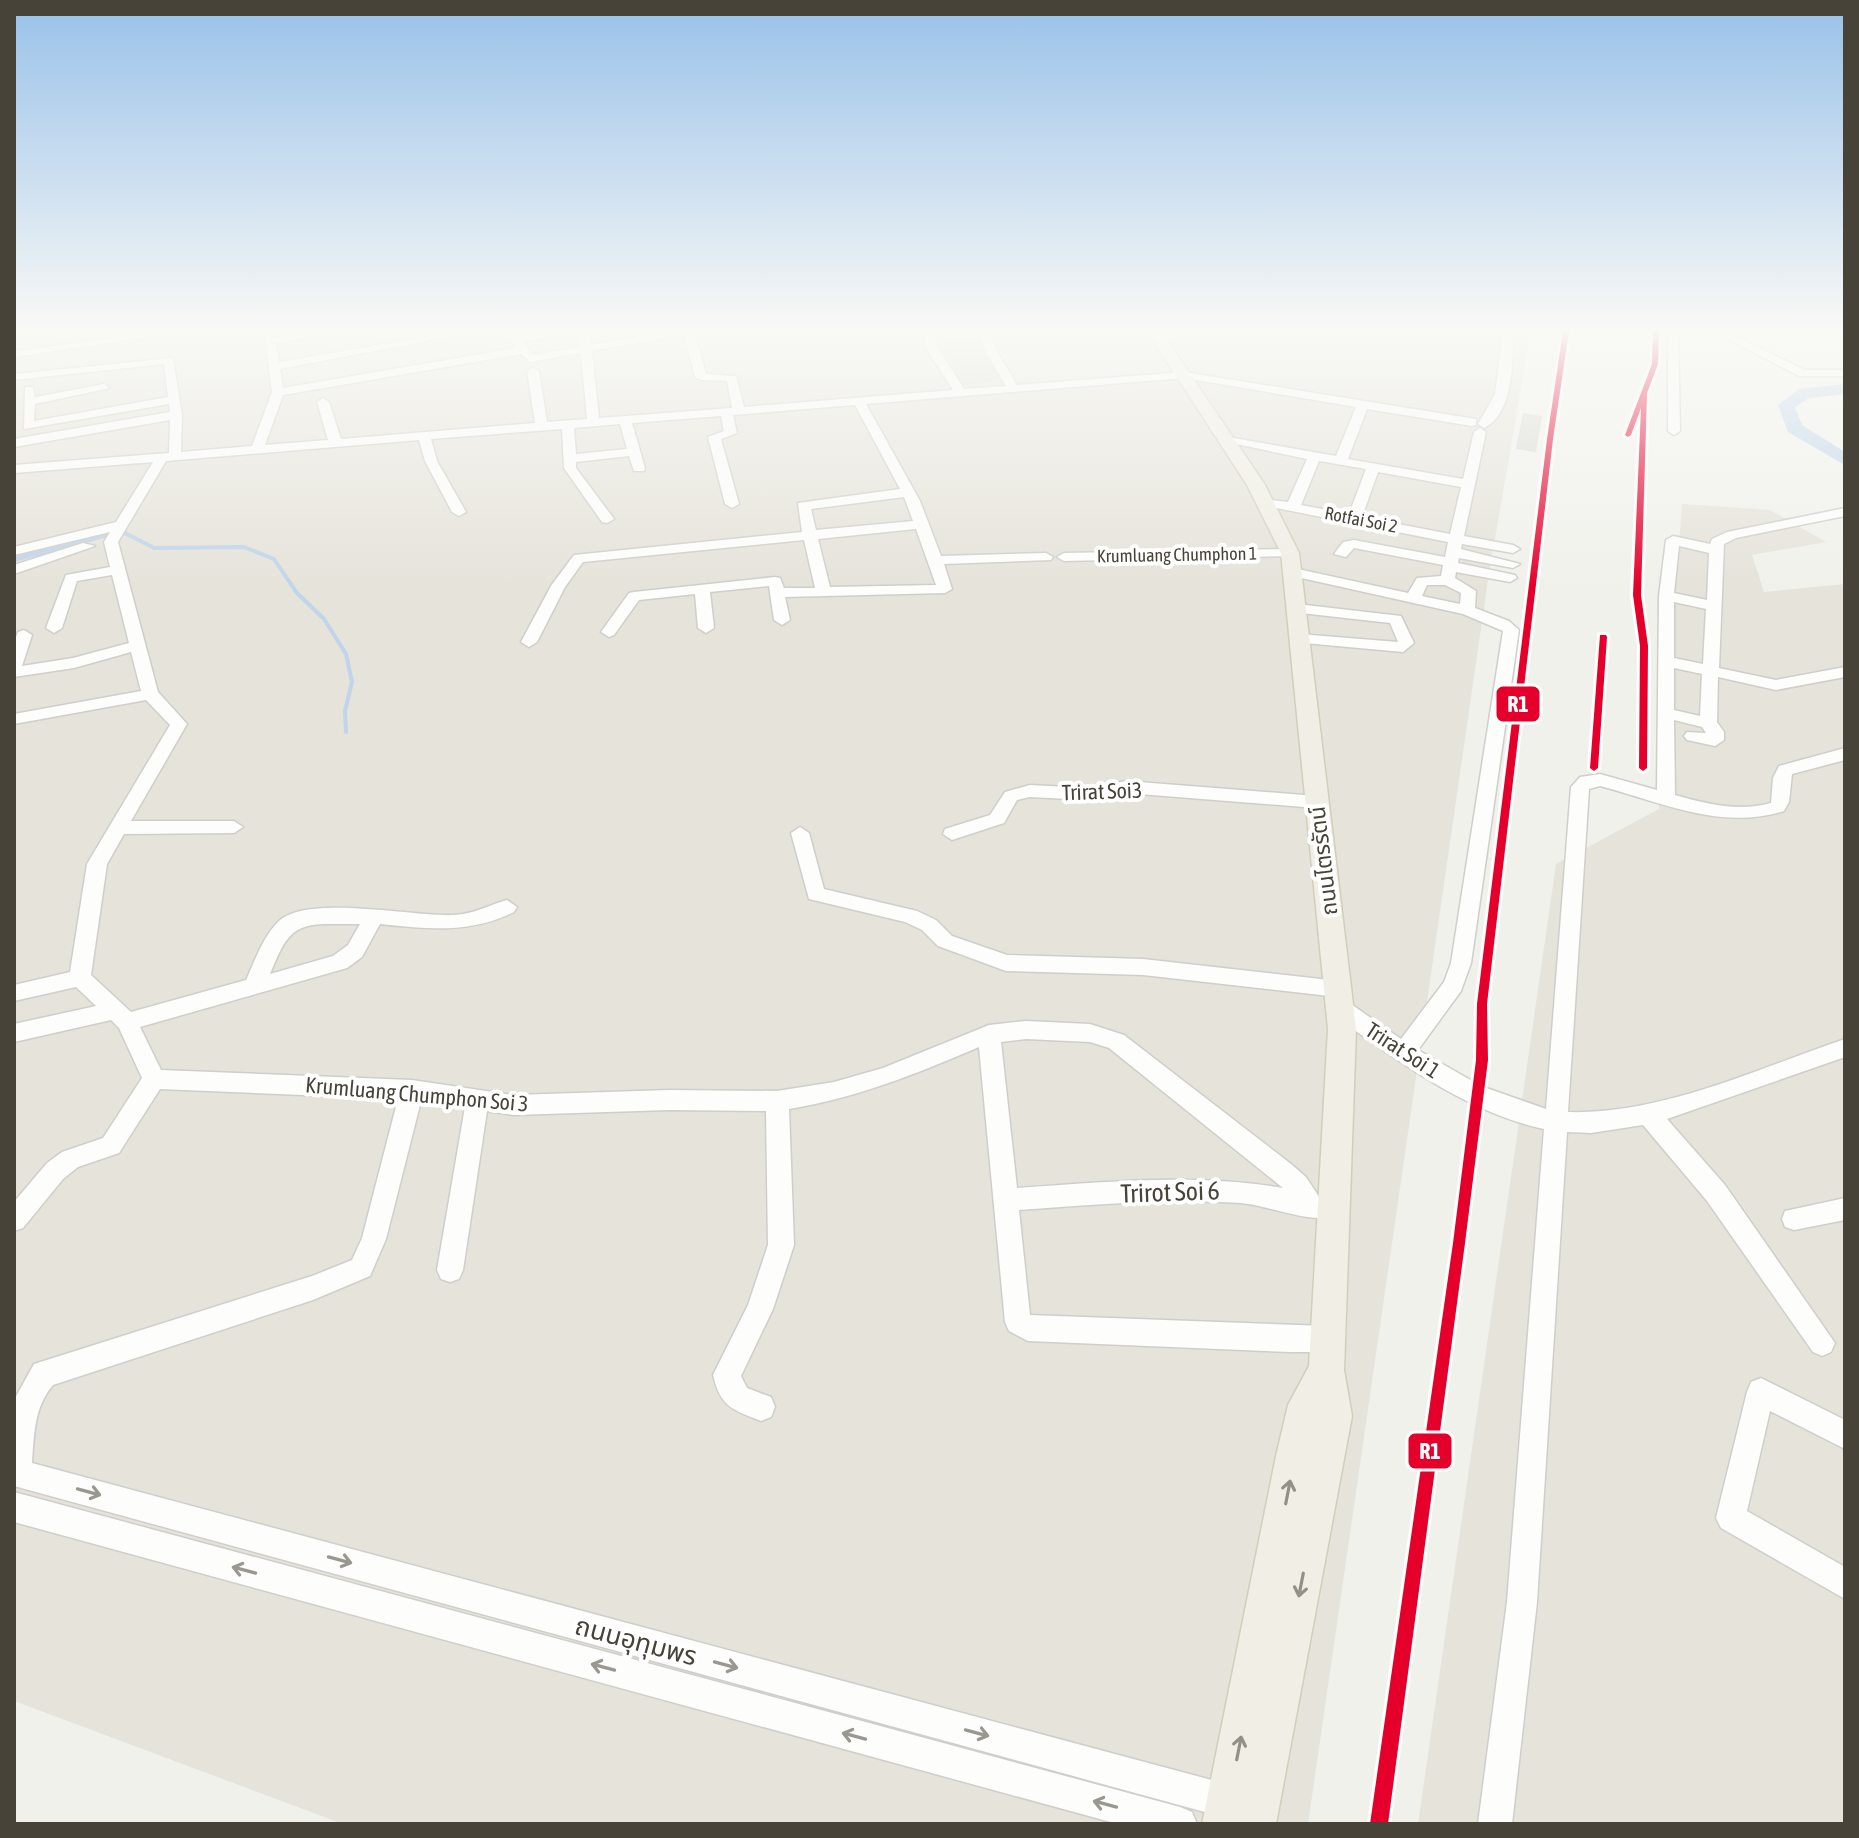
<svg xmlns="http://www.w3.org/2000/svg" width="1859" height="1838" font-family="'Asap Condensed','Noto Sans Thai',sans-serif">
<rect width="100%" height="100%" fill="#f1f1ec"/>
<!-- residential -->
<path fill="#e5e3da" d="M14,331H1531L1489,573L1308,1824H343L14,1701Z
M1682,504L1770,510L1826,542L1752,555L1764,592L1845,584V1824H1418L1556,864L1659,809Z"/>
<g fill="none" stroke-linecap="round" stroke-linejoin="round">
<!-- stream -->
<path stroke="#c0d4eb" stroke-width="4" d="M97,537L125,533L154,548L244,547L274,559L297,593L324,619L346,654L352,682L345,711L346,732"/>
<!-- canal -->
<path fill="#c0d4eb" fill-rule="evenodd" d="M97,534L103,537L101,539L14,562V555Z"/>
<!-- river -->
<path fill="#c0d4eb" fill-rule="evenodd" d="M1845,384V394L1809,398L1795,407L1802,425L1845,452V465L1788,432L1778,405L1799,389Z"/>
</g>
<!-- building -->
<path fill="#dbdad4" stroke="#d9d8d2" stroke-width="2" d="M935,331H976L983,355L999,380L964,384Z
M1524,414L1541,417L1535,451L1517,448Z"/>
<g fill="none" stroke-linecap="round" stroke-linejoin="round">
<!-- minor casing -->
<g stroke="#cfceca" stroke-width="3">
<path id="minor" d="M37,331L21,335L16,332V331Z
M161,331H188L14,357L17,351Z
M264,331H274L275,337L340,331L276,343L279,362L442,334L441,331H451L453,336L280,369L283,388L516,348L505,331H515L519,336L576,331L524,342L533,355L580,347L579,331H589L591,345L667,331H694L706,374L736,376L744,407L953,390L926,348L922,331H932L938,348L964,389L1006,386L986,353L979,331H989L998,353L1017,385L1184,372L1476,419V425L1472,426L1367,409L1348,459L1463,479L1474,432L1480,428L1486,432L1464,536L1513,545L1520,549L1513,553L1462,544L1461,549L1520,564L1513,568L1459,558L1458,563L1515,575L1517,578L1510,582L1456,572L1455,578L1476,591L1475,608L1509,621L1519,630L1471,963L1461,991L1418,1050L1481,1086L1546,1109L1571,787L1580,777L1600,774L1657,790L1659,596L1666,540L1673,536L1710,544L1712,539L1727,532L1845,508V516L1736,538L1724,544L1719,668L1776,680L1845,667V677L1776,690L1718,677L1717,722L1724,732V740L1715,746L1687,740L1684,736L1687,732L1706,733L1702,727L1674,720L1675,795C1706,804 1739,812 1771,803L1773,778L1779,766L1845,748V760L1792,774L1789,802L1784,811C1721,831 1661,802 1600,786L1589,789L1568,1112C1661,1115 1757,1069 1845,1039V1057L1667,1119L1725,1185L1835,1343L1831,1352L1822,1356L1813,1352L1707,1201L1643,1125L1591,1133L1567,1132L1537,1602L1512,1824H1478L1507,1602L1544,1129C1465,1112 1397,1060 1332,1014L1329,1008L1332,1002H1348L1401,1039L1444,982L1451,963L1503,631L1463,614L1288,575V569L1293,568L1408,593L1417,578L1441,576L1443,565L1354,548L1346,557L1334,554L1343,542L1354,540L1445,557L1448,542L1261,505V499L1288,502L1307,459L1222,441L1228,437L1336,456L1356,407L1184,378L866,404L920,501L941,556L1046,553L1053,557L1051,560L944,564L952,589L945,593L785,597L790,620L782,625L774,620L769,586L710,592L714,628L706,633L698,628L695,594L639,600L614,635L609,637L601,632L629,593L634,592L775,577L780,578L784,588H815L804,540L583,562L565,587L537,642L529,647L521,642L551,586L574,555L802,532L798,503L900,489L855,405L733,415L737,433L721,439L739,504L732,508L725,504L708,437L724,431L721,416L632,423L645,468L644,471H634L629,456L576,462V468L614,519L607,523L602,522L564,468L562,429L431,439L437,461L466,512L459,516L452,512L425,461L419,440L166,461L118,542L158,692L187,724L131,821H234L243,827L234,833L124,834L107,864L91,975L131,1012L246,980C255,961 263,936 279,921C308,894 414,917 454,915C474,914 489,905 507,900L517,907L514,912C469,934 428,929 380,924L362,957L347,968L140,1027L161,1070L412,1080L514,1095L669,1090L777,1091L834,1082L883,1068L989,1025L1026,1021L1090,1024L1124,1035L1291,1164L1306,1177L1327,1209L1324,1217C1310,1222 1261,1204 1240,1203C1166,1198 1093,1205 1019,1210L1030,1315L1327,1326L1336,1330L1340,1339L1336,1348L1327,1352H1290L1028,1341L1009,1331L1005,1322L979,1047C916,1074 856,1098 789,1109L794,1245L773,1309L741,1376L747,1388L771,1397L775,1407L771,1417L761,1421C732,1409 721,1408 713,1375L748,1305L768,1245L766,1111L669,1110L514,1115L487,1111L463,1270L459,1279L450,1282L441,1279L437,1270L465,1107L421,1101L386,1239L370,1276L313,1300L53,1385C34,1407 34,1435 32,1463L1234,1786L1246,1791L1251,1803L1246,1815L1234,1820L14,1486V1400L34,1364L312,1276L352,1260L362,1238L398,1099L160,1089L119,1153L78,1167L63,1179L23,1228L14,1231V1202L47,1163L62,1152L103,1138L142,1078L119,1028L111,1020L14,1042V1024L96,1006L76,987L14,1001V985L70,972L87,864L170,725L146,700L14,724V714L141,691L131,652L74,668L14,677V642L18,632L24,630L32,635L22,666L73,658L129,643L112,575L77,581L62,628L54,633L46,628L66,575L110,567L104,542L110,532L14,555V547L116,522L153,462L14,473V465L169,453L170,420L14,447V439L170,412L169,404L24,429L25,387H33L35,397L104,384L110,388L35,404L34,421L168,397L164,364L14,380V374L173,358L182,415L181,452L252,446L272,392ZM684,334L695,377L701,380L727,381L732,408L599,418L592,351ZM581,353L587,419L547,422L539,371L533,368L527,371L535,423L341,439L329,402L323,398L317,402L328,440L265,445L283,395L521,354L530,362ZM620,424L627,449L576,454L574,428ZM1319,461L1366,469L1349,514L1301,505ZM1378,472L1461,487L1450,534L1362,517ZM904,497L913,521L816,530L811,509ZM916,529L936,585L830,587L818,539ZM1679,546L1709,553L1707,600L1674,593ZM1427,585H1445L1461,593L1460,604L1422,596ZM1674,602L1706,609L1703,664L1674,658ZM1674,668L1702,674L1700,716L1674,710ZM323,924H360L348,945L333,956L270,974C283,944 288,925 323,924ZM1026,1039L1090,1042L1109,1048L1283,1188C1194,1173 1106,1182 1017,1188L1001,1042Z
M1503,331H1513C1513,359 1514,414 1484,428L1478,424L1495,394Z
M1668,331H1678L1680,431L1674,435L1668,431Z
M1712,331H1725L1805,370H1845V376H1799Z
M83,543L95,546L14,574V565Z
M1290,549L1297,553L1295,556L1064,561L1057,557L1064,553Z
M1297,604L1401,616L1414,643L1403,652L1293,642L1291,639L1299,634L1398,642L1390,623L1292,612V606Z
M1126,781L1316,796L1325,802L1316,808L1126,793L1088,800L1030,797L1017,800L1004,823L952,840L943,834L945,829L990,815L1005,792L1030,785L1088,788Z
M800,827L809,833L824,889L917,911L936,920L952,936L1007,955L1143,959L1338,981L1345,983L1349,989L1345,995L1338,997L1143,975L1006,971L938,946L922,930L905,922L809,899L791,833Z
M1845,1198V1220L1794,1230L1785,1227L1782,1219L1785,1211Z
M1761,1378L1845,1420V1449L1770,1411L1747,1511L1845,1567V1599L1721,1528L1716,1518L1747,1392L1751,1382Z
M14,1492L1180,1807L1192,1812L1197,1824H1118L14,1522Z"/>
</g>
<!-- major casing -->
<g stroke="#d2cebb" stroke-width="3">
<path id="major" d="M1147,331H1161L1265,485L1299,553L1356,1029L1344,1370L1352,1416L1276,1824H1202L1276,1456L1288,1405L1309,1366L1328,1029L1281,553L1247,485Z"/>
</g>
<!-- minor -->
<use href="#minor" fill="#fdfdfc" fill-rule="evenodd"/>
<!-- major -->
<use href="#major" fill="#f0eee5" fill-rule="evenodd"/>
<!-- rail-1 casing -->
<g stroke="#fff" stroke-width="6">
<path id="rail-1" d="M1563,331H1569L1553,439L1487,1004L1488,1060L1465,1243L1388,1824H1370L1453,1243L1476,1060L1477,1004L1547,439Z
M1653,331H1659L1658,364L1647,393L1641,595L1648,646L1647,768L1643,771L1639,768L1640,646L1633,595L1641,408L1631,435L1628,437L1625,435L1652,364Z
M1600,635H1606L1607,637L1598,768L1594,771L1590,768Z"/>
</g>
<!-- rail-1 -->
<use href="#rail-1" fill="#e4002b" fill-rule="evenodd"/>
</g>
<!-- one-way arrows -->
<defs><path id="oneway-shaft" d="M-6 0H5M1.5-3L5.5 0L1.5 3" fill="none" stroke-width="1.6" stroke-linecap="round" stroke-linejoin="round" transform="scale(2)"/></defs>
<g stroke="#999790">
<use href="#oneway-shaft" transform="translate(89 1492) rotate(15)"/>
<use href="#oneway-shaft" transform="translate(340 1560) rotate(15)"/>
<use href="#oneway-shaft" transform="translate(244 1570) rotate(-165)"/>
<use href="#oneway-shaft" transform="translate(726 1665) rotate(15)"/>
<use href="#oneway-shaft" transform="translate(603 1667) rotate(-165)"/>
<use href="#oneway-shaft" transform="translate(977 1733) rotate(15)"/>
<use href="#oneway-shaft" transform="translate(854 1736) rotate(-165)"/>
<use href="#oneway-shaft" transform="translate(1105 1804) rotate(-165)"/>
</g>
<g stroke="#939086">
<use href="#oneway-shaft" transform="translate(1288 1492) rotate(-79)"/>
<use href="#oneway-shaft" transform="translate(1301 1585) rotate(101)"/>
<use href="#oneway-shaft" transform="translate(1239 1748) rotate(-79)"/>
</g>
<!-- sky -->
<linearGradient id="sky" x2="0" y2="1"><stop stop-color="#98c1e9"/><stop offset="0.56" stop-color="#f9f9f6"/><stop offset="1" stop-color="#f9f9f6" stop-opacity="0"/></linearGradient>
<rect width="1859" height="588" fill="url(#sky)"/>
<g text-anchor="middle" stroke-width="8" stroke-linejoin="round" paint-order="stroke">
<!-- far-street labels -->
<g font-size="18" fill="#474338" stroke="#fff">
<text transform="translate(1361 520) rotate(11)" y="6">Rotfai Soi 2</text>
<text transform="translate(1177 555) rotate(-1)" y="6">Krumluang Chumphon 1</text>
</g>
<!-- street labels -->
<g font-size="22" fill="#474338" stroke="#fff">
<text transform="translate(1102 791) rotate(-2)" y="8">Trirat Soi3</text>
<text transform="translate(1323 861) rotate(-97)" y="8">ถนนไตรรัตน์</text>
<text transform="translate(1403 1050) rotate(33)" y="8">Trirat Soi 1</text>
<text transform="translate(417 1094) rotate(5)" y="8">Krumluang Chumphon Soi 3</text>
</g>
<!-- near-street labels -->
<g font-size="26" fill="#474338" stroke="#fff">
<text transform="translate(1170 1192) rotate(-2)" y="9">Trirot Soi 6</text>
<text transform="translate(636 1641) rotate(15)" y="9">ถนนอุทุมพร</text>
</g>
</g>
<g stroke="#fff" stroke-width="3">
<rect x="1495" y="685" width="46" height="38" rx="8" fill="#e4002b"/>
<rect x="1407" y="1432" width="46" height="38" rx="8" fill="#e4002b"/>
</g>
<g font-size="22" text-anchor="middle" font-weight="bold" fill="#fff">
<text x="1518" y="712">R1</text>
<text x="1430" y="1459">R1</text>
</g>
<!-- border -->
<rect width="1859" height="1838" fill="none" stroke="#474338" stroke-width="32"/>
</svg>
